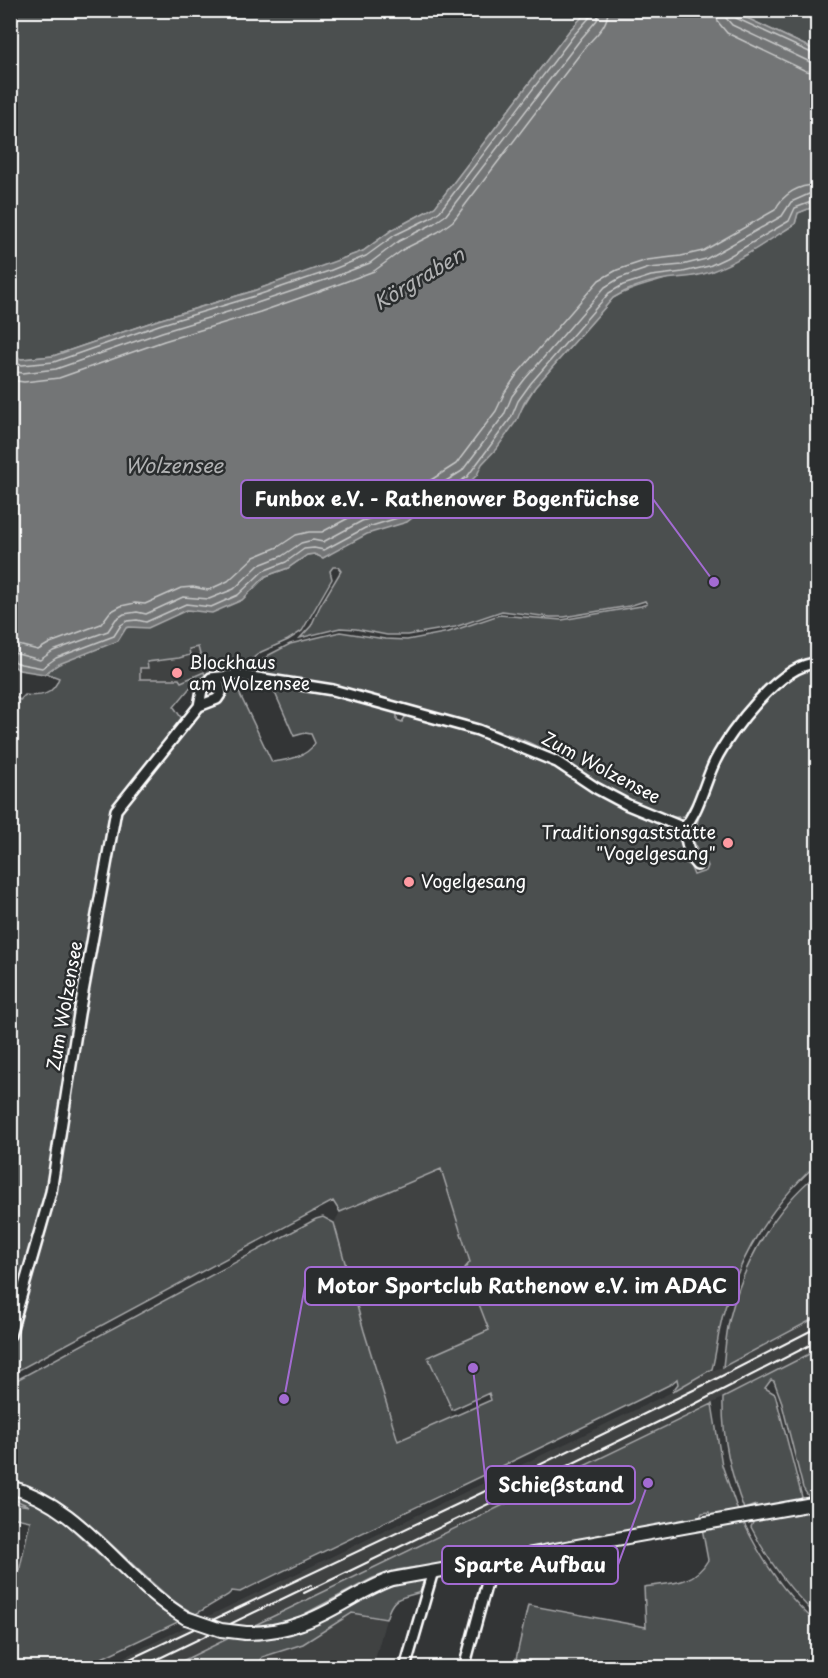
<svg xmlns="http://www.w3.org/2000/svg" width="828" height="1678" font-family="'Playpen Sans',sans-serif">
<rect width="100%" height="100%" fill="#333536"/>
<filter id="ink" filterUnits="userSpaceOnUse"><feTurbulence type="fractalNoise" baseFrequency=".0167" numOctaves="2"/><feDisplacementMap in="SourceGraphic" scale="12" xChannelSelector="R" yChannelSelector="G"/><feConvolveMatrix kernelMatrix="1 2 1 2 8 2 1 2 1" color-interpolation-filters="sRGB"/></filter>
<g filter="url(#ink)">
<!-- built -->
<path fill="#404243" d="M198,647L201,658L205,657L211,672L180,682L140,679V668L147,662L179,658L189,655L188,649Z
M442,1169L470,1262L466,1269L489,1330L428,1357L453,1417L399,1441L364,1331L334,1223L340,1212Z
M817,1317V1350L723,1398L168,1667L101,1668L672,1392L698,1378L702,1374L723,1367Z
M352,1613L386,1619L373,1667L258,1668L261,1657L303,1644Z"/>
<!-- green -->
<path fill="#4c4f50" stroke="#a6a7a8" stroke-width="1.5" d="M11,11H588L569,31L435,207L392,230L363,251L327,265L253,291L158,320L53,356L22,359L11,357Z
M732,11H817V51Z
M813,207L817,208V660C812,660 804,660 799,663C776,672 730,725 718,746C707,766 701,787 694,808C690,813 686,816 679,817C651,822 567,761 538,747C513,734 486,727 460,720C417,707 372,694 328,685C304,681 269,680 247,672L269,655L290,644L340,632L385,639L407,640L449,632L499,615L562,620L641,606L647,604L645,601L629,606L564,617H550L502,611L455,627L407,635H387L356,629L340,628L300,638L311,626L320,606L341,571L338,567H333L330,571L332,579L302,631L288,640L261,652L242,667C232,661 223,667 211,672L205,657L201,658L198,647L189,649L190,655L179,658L147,662L148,668H140V679H179L181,682L204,672L205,675L193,684L174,707L182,719V724L114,811L50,1191L11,1327V695L20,700L25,695C41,697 53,695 59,678L46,673L49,662L100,636L258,583L266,576L288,568L307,555L314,554L323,558L330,554L334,538L519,413L535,387L613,298C630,288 647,285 665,279C709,264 755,248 795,224L798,213Z
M817,665V1164C773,1203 741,1254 724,1311C718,1330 717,1351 712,1369L672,1392L678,1384L677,1379L671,1384C528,1455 383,1522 240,1592L232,1591L228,1595L196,1614C176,1605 160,1590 144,1575C104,1539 65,1493 11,1480V1383L316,1219L323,1217L334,1223L364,1331L398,1441L491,1400L489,1393L452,1410L428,1357L489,1330L465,1268L470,1262L441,1169L340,1212L333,1201L15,1372L11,1373V1349L54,1190L81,1010L118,812L197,714L224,699L226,693L225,685L229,682H234L272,762C288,760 307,757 315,743L311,734L305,733L294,736L272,686L332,694L397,711V720L402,722L407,714L477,733L528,752L565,771L605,799L671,827L676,832L694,875L706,871L708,866L704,857L698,852L693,839L701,809L722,756L734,736L761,703L786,677Z
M817,1174V1317L723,1367C725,1350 726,1333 730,1317C744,1262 774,1209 817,1174Z
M817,1350V1499C809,1498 807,1495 803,1488L781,1400L774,1381L771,1380L765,1388L775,1394L802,1497L798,1503L754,1511L756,1505L744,1509C730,1473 722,1437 723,1398Z
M712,1404L722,1465L738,1511L711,1517L709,1512L702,1513L699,1520L498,1556L495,1550L492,1557L417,1569L416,1567L397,1570L373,1578L297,1618L273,1625L253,1626Z
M11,1492L38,1502L61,1519L143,1595L162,1611L180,1621L83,1667H11V1571L19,1572L30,1521L11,1517L10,1503L29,1506L11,1498Z
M817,1507V1616C790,1590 768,1561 751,1527L755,1518Z
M740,1521L744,1523C762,1561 785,1595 817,1623V1667L539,1668V1662L516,1659L528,1605L646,1627L644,1587C670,1583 694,1585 708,1560L702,1528Z
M426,1579L421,1592C399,1599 393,1595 386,1619L352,1613L303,1644L262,1657L258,1667L168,1668L231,1637L258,1640L301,1628L389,1584Z"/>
<!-- water -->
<path fill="#737576" stroke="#abacad" stroke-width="1.5" d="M588,11H732L817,51V208L813,207L798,213L795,224C768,241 740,261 710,272C694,278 677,277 660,280C644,283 627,289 613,298L535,387L524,403L517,420L497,448L482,464L477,475L470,482L433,503L431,507L421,511L407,522L367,534L323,558L314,554L307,555L288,568L266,576L242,600L212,613L187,610L148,628L129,627L126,628L118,641L59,664L44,674L19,670L11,664V357L22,359L53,356L158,320L253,291L363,251L392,230L435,207L569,31Z"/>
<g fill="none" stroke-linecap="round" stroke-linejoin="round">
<!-- shore -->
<path stroke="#c7c8c8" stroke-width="1.5" d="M716,10L718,22L727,33L806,71L818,73
M725,10L726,18L732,25L810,62L818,64
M732,10L736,18L818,56
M10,363L22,365L54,362L159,325L255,296L329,271L366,256L395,235L430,218L440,211L574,35L591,16L592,10
M10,371L23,373L56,369L162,332L257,303L331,278L370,263L399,241L433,224L446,215L580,40L597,20L599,10
M10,380L24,382L59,378L164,341L260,312L334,286L374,271L404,249L438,232L453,221L586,46C596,35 608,26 608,10
M10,643L38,650L50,643L101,624L110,612L121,606L135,603L145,604L181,588L193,587L208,590L228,581L254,557L278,547L296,535L309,532H322L358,513L398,501L456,464L496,411L505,392L518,373L599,280L617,270L647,260L681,256L703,251L775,210C783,194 799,184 818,185
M10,652L40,660L53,651L108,631L116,619L124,614L137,612L146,614L183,597L209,599L234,589L259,565L282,556L301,543L313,540L323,542L362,521L401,509L462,471L504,415L512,396L525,379L605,287L620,278L649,268L682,265L706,259L782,216L791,202L809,194H818
M10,660L21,664L42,668L56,658L114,636L121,625L127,621L137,620L146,622L186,604L211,607L238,595L263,571L286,562L304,549L314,548L324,550L365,528L404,516L467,477L511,418L518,401L531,383L609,293L623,285L651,276L683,272L709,266L726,258L789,221L795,208L811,202H818"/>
<!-- minor casing -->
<g stroke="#fff" stroke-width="14">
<path id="minor" d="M199,706L217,699L221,693L218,678
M684,828C700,808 704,784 715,761C730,731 781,663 818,663
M10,1335L51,1192L79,1014L116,810L199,706L202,690L211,678L238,675L333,690L478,730L557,762L596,788L628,805L684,828L690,857L697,865
M405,1668L433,1571
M464,1668L493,1560"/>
</g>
<!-- major casing -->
<g stroke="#fff" stroke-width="16">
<path id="major" d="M10,1487C82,1505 124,1582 186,1618
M246,1633C266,1633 284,1630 302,1623C334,1612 360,1590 392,1579L818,1503"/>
</g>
<!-- minor -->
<use href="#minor" stroke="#2a2d2e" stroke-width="9"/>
<!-- major -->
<use href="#major" stroke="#2a2d2e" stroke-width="12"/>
<!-- rail -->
<path stroke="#fff" stroke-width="2" d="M304,1593L683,1410L818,1341
M111,1668L494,1487L710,1382L818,1327
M139,1668L311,1585"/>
<!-- major-bridge casing -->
<g stroke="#fff" stroke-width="16" stroke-linecap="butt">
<path id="major-bridge" d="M186,1618L221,1630L246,1633"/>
</g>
<!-- major-bridge -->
<use href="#major-bridge" stroke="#2a2d2e" stroke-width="12"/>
</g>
</g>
<!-- markers -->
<g fill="#ff9aa2" stroke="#2a2d2e" stroke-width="2">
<circle cx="177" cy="673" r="6"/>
<circle cx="728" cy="843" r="6"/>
<circle cx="409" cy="882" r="6"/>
</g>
<g text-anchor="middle" stroke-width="5" stroke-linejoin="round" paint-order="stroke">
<!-- poi labels -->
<g font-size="18" fill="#fff" stroke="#2a2d2e" text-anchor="start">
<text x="189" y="669">Blockhaus<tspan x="189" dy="21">am Wolzensee</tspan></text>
<text x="716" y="839" text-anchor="end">Traditionsgaststätte<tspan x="716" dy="21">"Vogelgesang"</tspan></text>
<text x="421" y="888">Vogelgesang</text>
</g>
<!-- street labels -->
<g font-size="18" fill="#fff" stroke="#2a2d2e">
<text transform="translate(601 768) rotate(28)" y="6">Zum Wolzensee</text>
<text transform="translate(65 1006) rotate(-80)" y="6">Zum Wolzensee</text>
</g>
<!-- water labels -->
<g font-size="20" font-style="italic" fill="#b2b3b4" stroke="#2a2d2e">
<text transform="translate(419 279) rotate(-31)" y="7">Körgraben</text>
<text x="174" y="473">Wolzensee</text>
</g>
</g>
<!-- callouts -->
<path fill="none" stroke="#a36bd2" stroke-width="2" d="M714 582L653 499M284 1399L305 1286M473 1368L486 1485M648 1483L618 1565"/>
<g fill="#a36bd2" stroke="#2a2d2e" stroke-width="2">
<circle cx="714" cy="582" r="6"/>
<circle cx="284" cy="1399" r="6"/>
<circle cx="473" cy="1368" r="6"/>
<circle cx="648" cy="1483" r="6"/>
</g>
<g fill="#2a2d2e" stroke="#a36bd2" stroke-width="2">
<rect x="241" y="480" width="412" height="38" rx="6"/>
<rect x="305" y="1267" width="434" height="38" rx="6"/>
<rect x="486" y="1466" width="149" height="38" rx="6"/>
<rect x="442" y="1546" width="176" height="38" rx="6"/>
</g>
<g font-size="20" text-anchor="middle" font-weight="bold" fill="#fff">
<text x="447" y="506">Funbox e.V. - Rathenower Bogenfüchse</text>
<text x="522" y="1293">Motor Sportclub Rathenow e.V. im ADAC</text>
<text x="561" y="1492">Schießstand</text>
<text x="530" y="1572">Sparte Aufbau</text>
</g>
<!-- margin -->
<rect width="828" height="1678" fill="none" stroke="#2a2d2e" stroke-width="36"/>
<rect x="18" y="18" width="792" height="1642" fill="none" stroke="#fff" stroke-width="2" filter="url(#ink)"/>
</svg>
